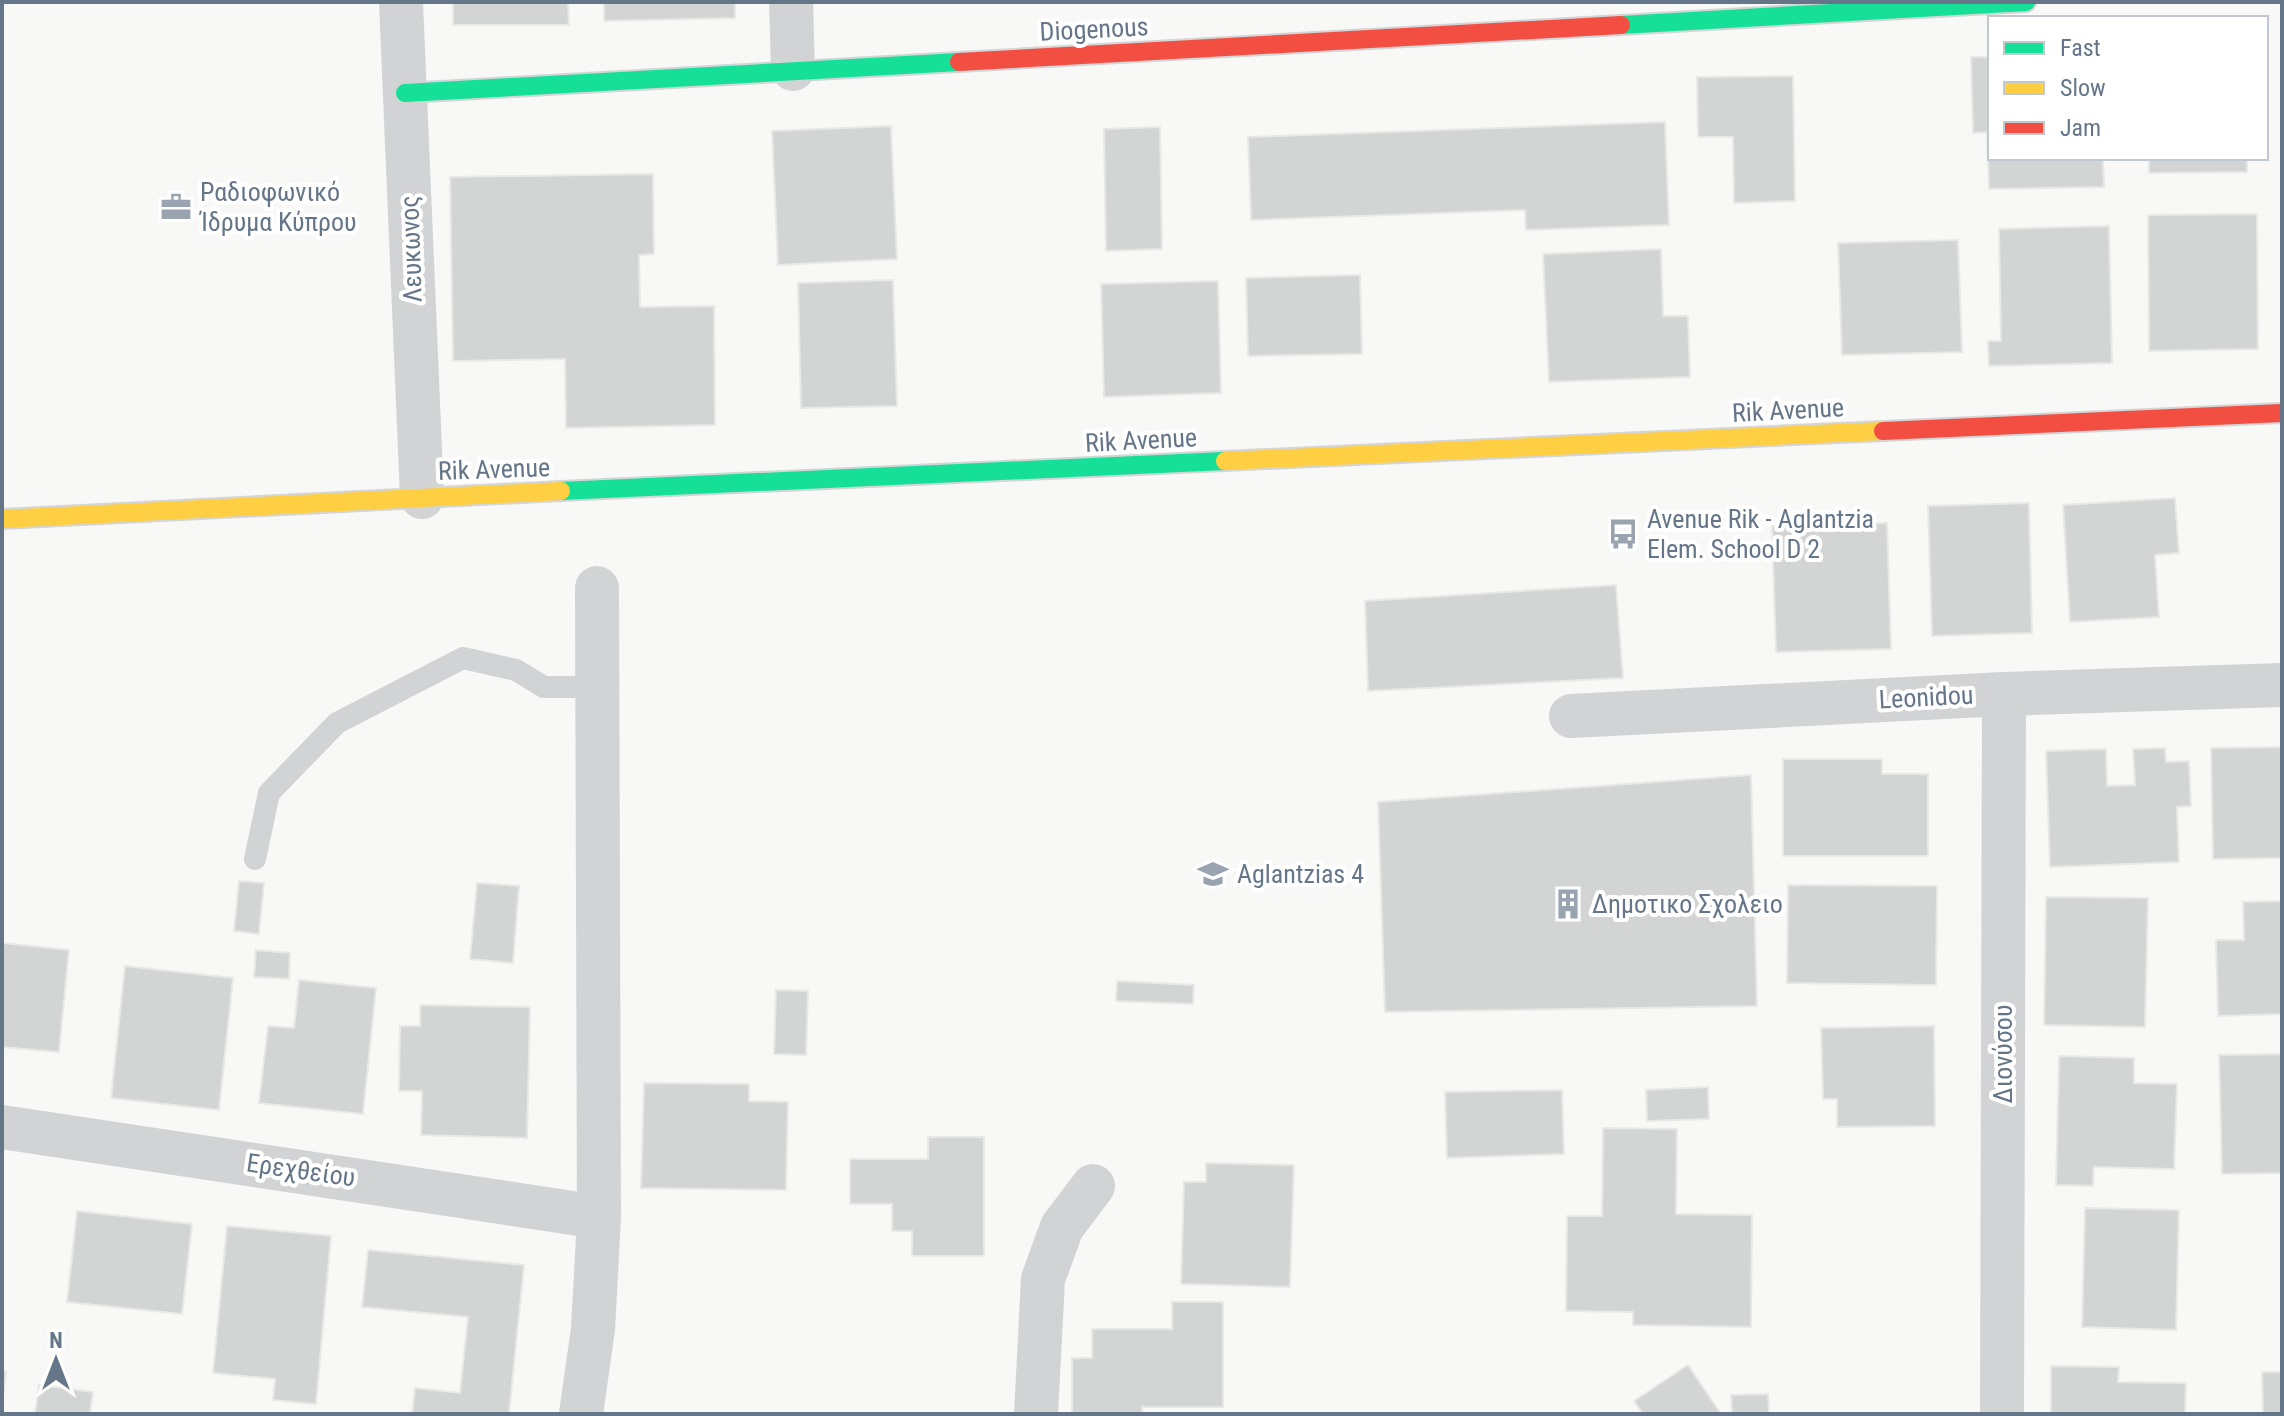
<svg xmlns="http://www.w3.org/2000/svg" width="2284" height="1416" font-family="'Roboto Condensed',sans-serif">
<rect width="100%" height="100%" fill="#f8f8f7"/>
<!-- building -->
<path fill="#d3d4d4" stroke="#e8e8e7" stroke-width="2" d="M453,2H568L569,25H453Z
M604,2H735V18L604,21Z
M1971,57H1990V158H2103L2104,187L1989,189L1987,132L1973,133Z
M1793,76L1795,201L1734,203L1733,137H1698L1697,77Z
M1665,122L1669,225L1526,230L1525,210L1251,220L1248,137Z
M891,126L897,259L778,265L772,131Z
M1160,127L1162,249L1106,251L1104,129Z
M2149,158H2247V172L2149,173Z
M653,174L654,254L639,255L640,307L714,306L715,425L566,428L565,359L453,361L450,177Z
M2257,214L2258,349L2149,351L2148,215Z
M2109,226L2112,363L1989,366L1988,341H2001L1999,229Z
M1958,240L1962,352L1842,355L1838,243Z
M1661,249L1663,316H1688L1690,377L1549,382L1543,254Z
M1360,275L1362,354L1248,356L1246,278Z
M893,280L897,406L801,408L798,283Z
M1218,281L1221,393L1104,397L1101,284Z
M2175,498L2179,553L2155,555L2159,617L2070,622L2063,505Z
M2029,503L2032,633L1932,636L1928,506Z
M1887,523L1891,649L1776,652L1772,526Z
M1616,585L1623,678L1368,691L1365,601Z
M2282,747V858L2213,859L2211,748Z
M2165,748L2166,762L2189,761L2191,806L2177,807L2179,862L2050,867L2046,751L2106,749L2107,786L2135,785L2133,749Z
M1783,759H1882V774H1928V856H1783Z
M1751,775L1757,1006L1385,1012L1378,802Z
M239,881L264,883L259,934L234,931Z
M477,883L519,886L513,963L470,959Z
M1788,885L1937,886L1936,985L1787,983Z
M2046,897L2148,898L2145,1027L2044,1025Z
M2282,901V1014L2218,1016L2216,940H2244L2243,902Z
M2,943L69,950L59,1052L2,1047Z
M256,950L290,953L289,979L254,977Z
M125,966L233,978L219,1110L111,1098Z
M299,980L376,988L363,1114L259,1103L268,1026L294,1028Z
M1117,981L1194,985L1193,1004L1116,1001Z
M776,990L808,991L806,1055L774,1054Z
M420,1005L530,1007L527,1138L421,1135L422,1091H399L400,1026H420Z
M1934,1026L1935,1126L1837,1127V1099H1823L1821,1028Z
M2282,1054V1173L2222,1174L2219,1055Z
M2059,1056L2134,1058V1083L2177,1084L2174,1169L2094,1167L2093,1186L2056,1185Z
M644,1083L749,1084V1101L788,1102L786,1190L641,1188Z
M1708,1087L1709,1119L1647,1121L1646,1090Z
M1562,1090L1564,1154L1447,1158L1445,1092Z
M1603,1128L1677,1129L1676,1214L1752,1215L1751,1327L1633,1325V1312L1566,1311L1567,1216H1602Z
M928,1137H984V1256H912V1231H892V1204H850V1159H928Z
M1206,1163L1294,1165L1290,1287L1181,1284L1184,1182H1206Z
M2085,1208L2179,1210L2176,1330L2082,1327Z
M77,1211L192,1224L182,1314L67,1302Z
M227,1226L331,1236L316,1404L273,1400L275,1379L213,1373Z
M368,1250L524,1265L509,1414H412L415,1388L460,1393L468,1317L362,1307Z
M1172,1302H1223V1407H1142V1414H1072V1358H1092V1329H1172Z
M1688,1365L1721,1414H1643L1634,1401Z
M2051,1366L2119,1367L2118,1382L2186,1383L2185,1414H2051Z
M2,1371L6,1372L2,1404Z
M2262,1372H2282V1414H2263Z
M39,1385L93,1392L90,1414H35Z
M1768,1394L1769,1414H1732L1731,1395Z"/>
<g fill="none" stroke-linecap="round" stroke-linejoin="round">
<!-- fast casing -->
<g stroke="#d3d5d7" stroke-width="22">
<path id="fast" d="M1621,25L2026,2
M405,93L959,62
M561,491L1225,461"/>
</g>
<!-- slow casing -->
<g stroke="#d3d5d7" stroke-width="22">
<path id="slow" d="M1225,461L1883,431
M2,519L561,491"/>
</g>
<!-- jam casing -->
<g stroke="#d3d5d7" stroke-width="22">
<path id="jam" d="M959,62L1621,25
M1883,431L2282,413"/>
</g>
<!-- lane -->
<path stroke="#d2d3d4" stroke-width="22" d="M255,859L269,793L337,723L463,658L516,670L544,687H599"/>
<!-- street -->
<path stroke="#d2d3d4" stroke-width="44" d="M401,2L422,497
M791,2L793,69
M1571,716L2004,694L2282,685
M2,1127L599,1217
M581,1414L593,1329L599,1217L597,588
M1036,1414L1043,1279L1062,1227L1093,1186
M2002,1414L2004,694"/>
<!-- fast -->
<use href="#fast" stroke="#16e098" stroke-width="18"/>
<!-- slow -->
<use href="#slow" stroke="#ffcf43" stroke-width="18"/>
<!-- jam -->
<use href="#jam" stroke="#f24e42" stroke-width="18"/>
</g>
<!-- icons -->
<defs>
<g id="office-bare" transform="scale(2.4)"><path d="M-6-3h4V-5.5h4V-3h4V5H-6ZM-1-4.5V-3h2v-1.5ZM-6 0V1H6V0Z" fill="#99a4b0" stroke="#fff" stroke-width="2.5" paint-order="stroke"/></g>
<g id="bus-bare" transform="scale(2.4)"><path d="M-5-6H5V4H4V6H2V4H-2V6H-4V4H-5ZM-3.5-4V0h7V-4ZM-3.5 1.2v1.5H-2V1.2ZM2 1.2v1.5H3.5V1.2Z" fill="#99a4b0" stroke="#fff" stroke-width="2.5" paint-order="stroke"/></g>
<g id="school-bare" transform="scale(2.4)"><path d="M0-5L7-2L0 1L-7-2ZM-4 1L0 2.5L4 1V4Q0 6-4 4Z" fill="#99a4b0" stroke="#fff" stroke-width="2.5" paint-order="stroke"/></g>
<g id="building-bare" transform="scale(2.4)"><path d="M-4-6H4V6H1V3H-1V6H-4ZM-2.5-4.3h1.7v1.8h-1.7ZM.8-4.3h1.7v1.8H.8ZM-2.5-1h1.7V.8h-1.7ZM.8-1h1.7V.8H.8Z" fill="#99a4b0" stroke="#fff" stroke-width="2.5" paint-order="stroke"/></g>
</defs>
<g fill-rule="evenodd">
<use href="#office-bare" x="176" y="207"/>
<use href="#bus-bare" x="1623" y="534"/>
<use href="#school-bare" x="1213" y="874"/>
<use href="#building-bare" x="1568" y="904"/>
</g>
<g text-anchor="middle" stroke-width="8" stroke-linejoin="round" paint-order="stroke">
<!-- street labels -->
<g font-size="26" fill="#667689" stroke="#fff">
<text transform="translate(1094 29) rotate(-3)" y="9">Diogenous</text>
<text transform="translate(411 249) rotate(-92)" y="9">Λευκωνος</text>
<text transform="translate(1788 410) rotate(-3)" y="9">Rik Avenue</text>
<text transform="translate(1141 440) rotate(-3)" y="9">Rik Avenue</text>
<text transform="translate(494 469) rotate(-2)" y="9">Rik Avenue</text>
<text transform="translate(1926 697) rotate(-3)" y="9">Leonidou</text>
<text transform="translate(2003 1054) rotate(-90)" y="9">Διονύσου</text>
<text transform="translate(301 1170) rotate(8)" y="9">Ερεχθείου</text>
</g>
<!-- poi labels -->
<g font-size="26" fill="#667689" stroke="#fff" text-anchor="start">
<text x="200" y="201">Ραδιοφωνικό<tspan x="200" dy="30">Ίδρυμα Κύπρου</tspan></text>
<text x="1647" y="528">Avenue Rik - Aglantzia<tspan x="1647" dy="30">Elem. School D 2</tspan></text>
<text x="1237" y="883">Aglantzias 4</text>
<text x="1592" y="913">Δημοτικο Σχολειο</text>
</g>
</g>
<!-- border -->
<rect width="2284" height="1416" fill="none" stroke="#667689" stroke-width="8"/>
<!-- legend -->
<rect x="1988" y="16" width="280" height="144" fill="#ffffff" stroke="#c2c8d0" stroke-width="2"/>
<rect x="2004" y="42" width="40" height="12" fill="#16e098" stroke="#c2c8d0" stroke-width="2"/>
<text x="2060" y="56" font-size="24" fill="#667689">Fast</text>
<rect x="2004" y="82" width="40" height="12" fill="#ffcf43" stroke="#c2c8d0" stroke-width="2"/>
<text x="2060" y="96" font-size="24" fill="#667689">Slow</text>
<rect x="2004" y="122" width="40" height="12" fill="#f24e42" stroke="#c2c8d0" stroke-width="2"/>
<text x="2060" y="136" font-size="24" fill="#667689">Jam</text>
<!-- north arrow -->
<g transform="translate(56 1360)" stroke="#ffffff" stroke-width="6" paint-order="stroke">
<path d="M0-6L14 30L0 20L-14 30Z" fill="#667689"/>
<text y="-12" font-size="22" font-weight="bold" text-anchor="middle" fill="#667689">N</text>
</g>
</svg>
